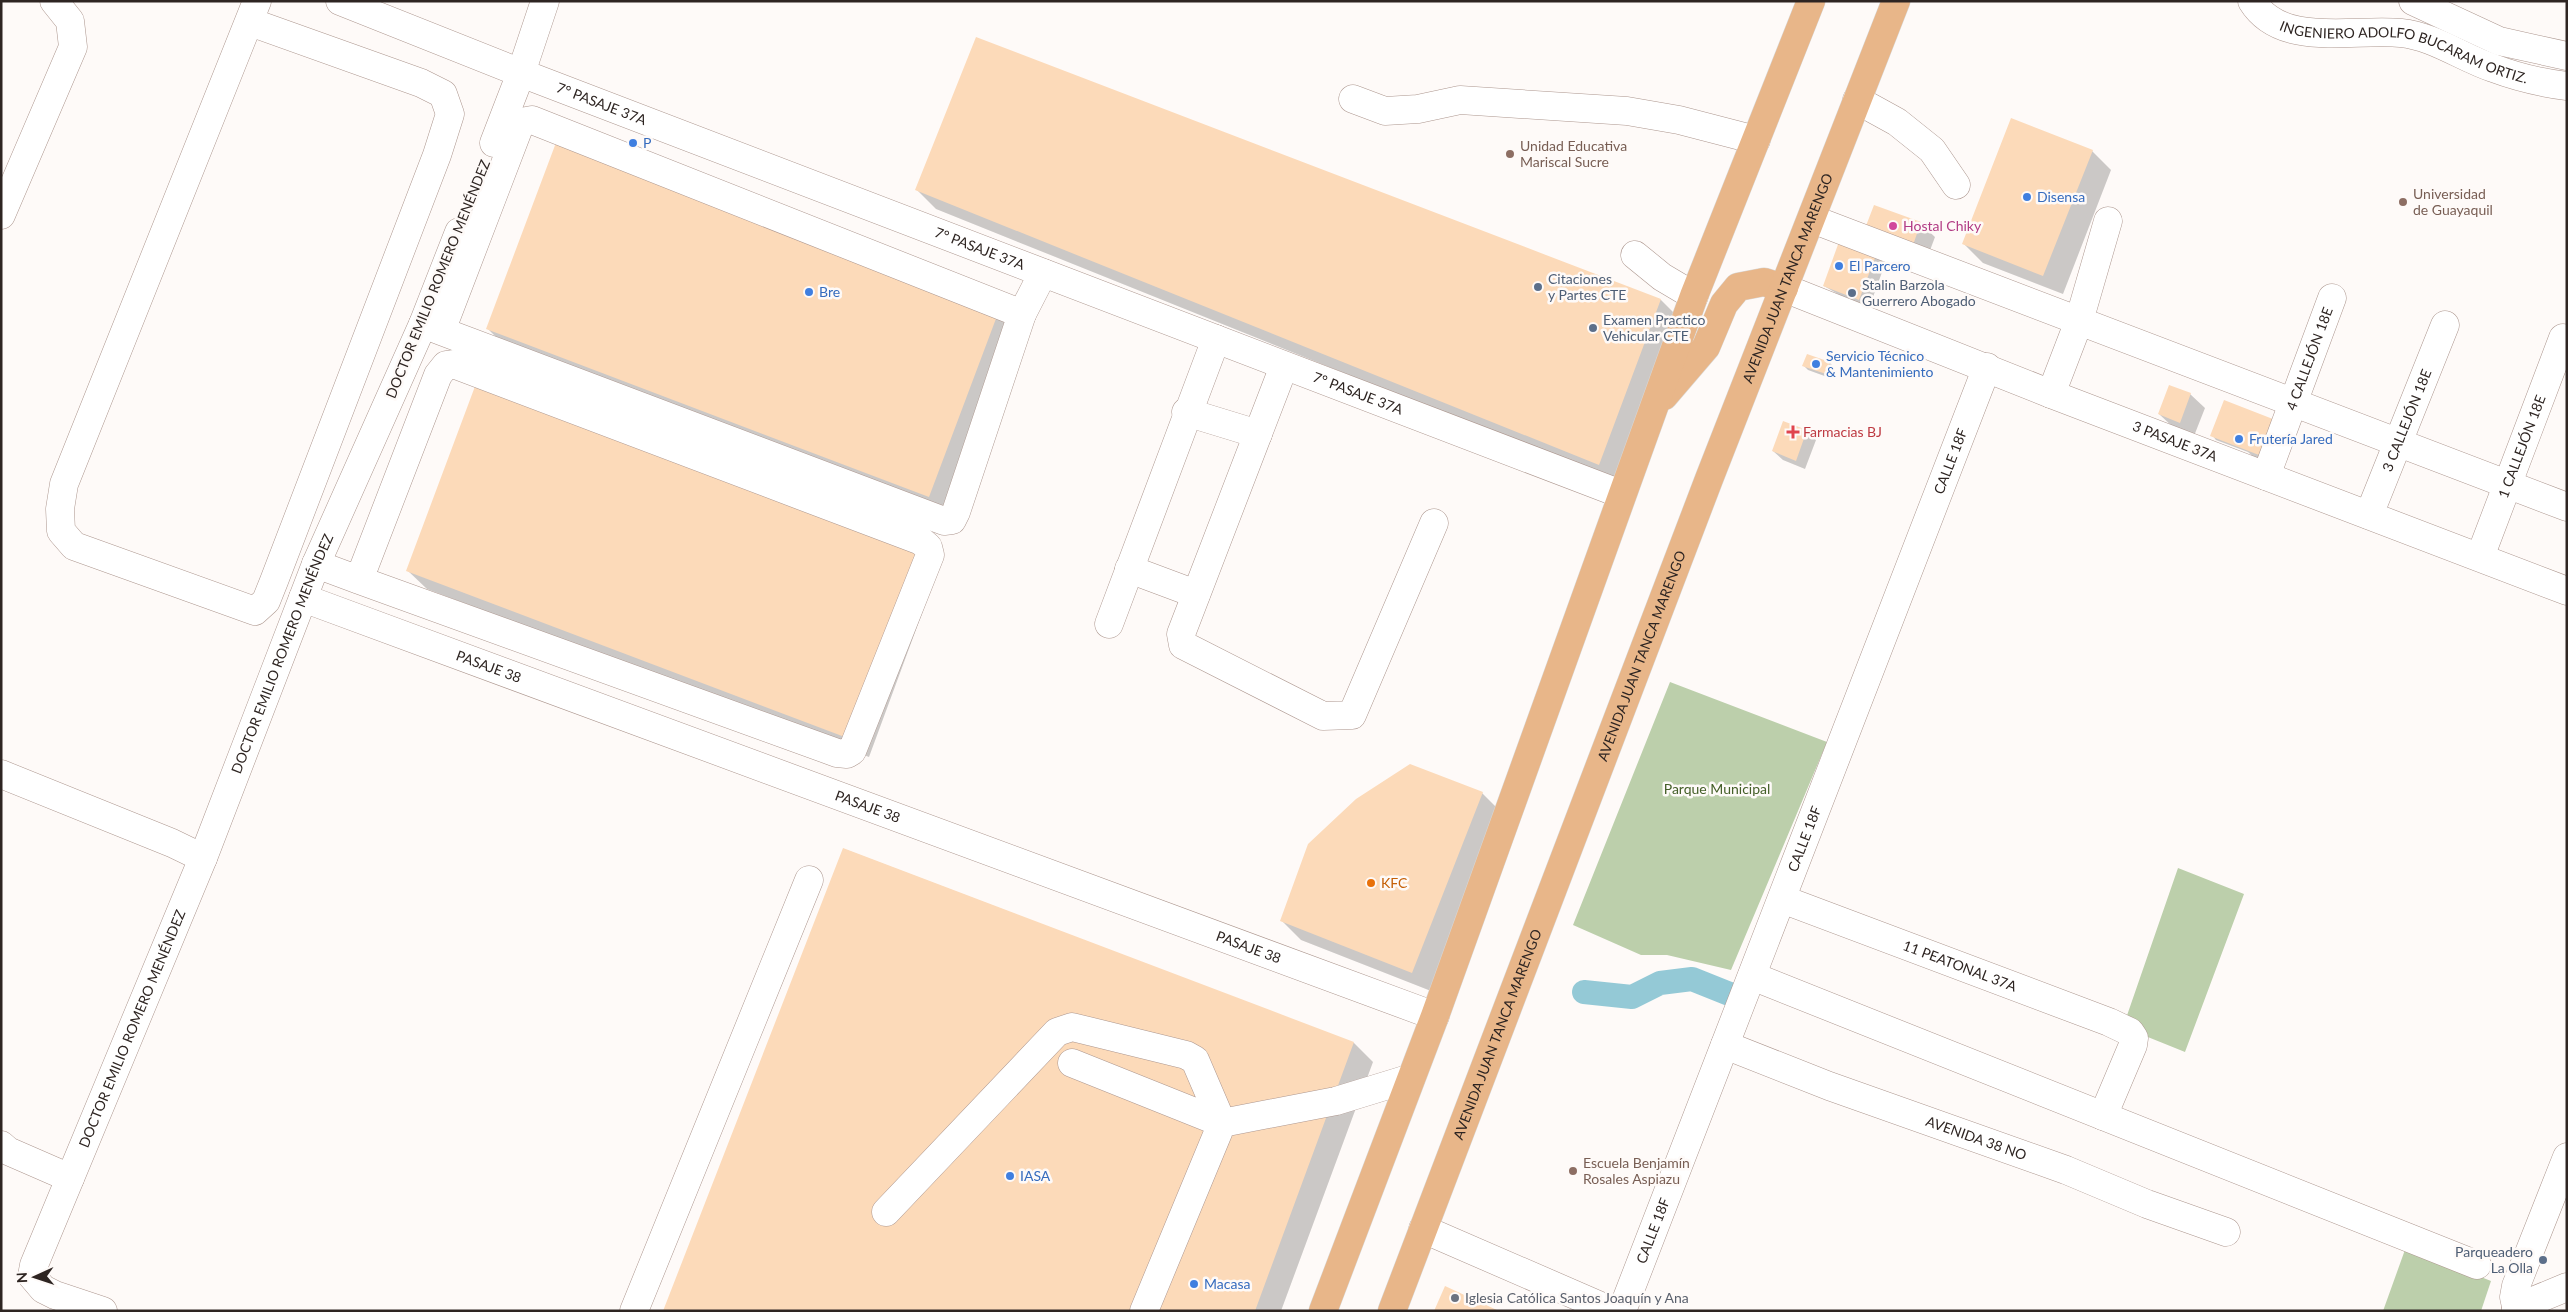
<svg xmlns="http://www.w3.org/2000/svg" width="2568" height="1312" font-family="Lato,sans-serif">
<rect width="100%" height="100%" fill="#fefaf8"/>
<!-- green -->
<path fill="#bccfab" d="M1670,682L1827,742L1731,970L1667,955H1641L1573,925Z
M2178,868L2244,894L2185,1052L2123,1027Z
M2406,1247L2491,1281L2481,1311H2383Z"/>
<!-- shadow -->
<path fill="#0003" d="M2092,151L2111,170L2063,294L1983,263L1964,244Z
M917,190L1661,300L1680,319L1618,483L936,209Z
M1920,223L1935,237L1926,261L1880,245Z
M1876,254L1885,264L1869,308L1850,301L1824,286Z
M999,309L1018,328L948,516L506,347L487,328Z
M1830,363L1834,367L1830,378L1808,370L1804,366Z
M2190,394L2205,408L2194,436L2174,428L2159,414Z
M2277,422L2259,462L2248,452L2216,440L2212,435Z
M1807,431L1816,440L1805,469L1783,460L1773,451Z
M407,570H938L869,757L427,589Z
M1482,793L1501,812L1431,991L1301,940L1282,921Z
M844,849L1354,1043L1373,1062L1281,1311H665Z"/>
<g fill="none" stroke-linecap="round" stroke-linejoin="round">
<!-- canal -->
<path stroke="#94c9d6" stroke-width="24" d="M1584,992L1632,997L1660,983L1692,979L1732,995"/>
</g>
<!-- building -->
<path fill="#fcdab9" d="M976,37L1661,299L1599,465L915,190Z
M2011,118L2093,150L2043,276L1962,244Z
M557,140L1000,308L929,497L486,329Z
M1874,205L1921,222L1912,248L1864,231Z
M1840,239L1877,253L1859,300L1823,286Z
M1807,354L1830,362L1826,374L1802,366Z
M477,381L920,550L850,739L406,571Z
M2169,385L2191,393L2180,423L2158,414Z
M2224,400L2278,421L2264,457L2210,436Z
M1783,421L1807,430L1796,461L1772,451Z
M1410,764L1483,792L1412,973L1280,921L1308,844L1356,799Z
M843,848L1354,1042L1255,1311H663Z
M1445,1286L1499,1311H1434Z"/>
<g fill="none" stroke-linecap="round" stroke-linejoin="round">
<!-- minor casing -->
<g stroke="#ad978f" stroke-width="29">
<g id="minor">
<path id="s1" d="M340,1L521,73L1621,494"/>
<path id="s2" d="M2252,1C2282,49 2354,28 2401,33C2433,36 2463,58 2493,68C2517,77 2542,83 2567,86"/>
<path d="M2413,1L2499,41L2567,56"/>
<path d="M250,22L421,83L443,94L450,114L437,155L274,581L266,601L255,611L74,546L61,531L60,509L64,484L257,1"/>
<path d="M1353,99L1385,111L1418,109L1460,100L1627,111L1679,120L1756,140"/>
<path d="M1857,100L1897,122L1932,150L1956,185"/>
<path d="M494,143L521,73L545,1"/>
<path d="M1,215L73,47L70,21L54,1"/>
<path d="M1812,219L2567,507"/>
<path d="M1635,255L1662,277L1694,296"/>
<path id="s3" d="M1784,288L2051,394L2567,591"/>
<path d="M1022,314L1043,273"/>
<path d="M423,324L441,331L944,521L952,520L956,512L1022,314L532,120L521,122L441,331"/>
<path d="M1284,366L1181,634L1183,645L1323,716L1352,715L1434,523"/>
<path d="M2051,394L2079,321L2108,221"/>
<path d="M1186,412L1258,434"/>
<path id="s4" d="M2266,476L2332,298"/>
<path id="s5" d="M2369,515L2445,325"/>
<path id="s6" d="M2480,557L2563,338"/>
<path d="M316,564L359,580L837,753L847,754L852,751L930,555L928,547L921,541L453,364L446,365L438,375L359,580"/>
<path d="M1129,569L1196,594"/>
<path id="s7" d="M303,598L1435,1016"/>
<path d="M1109,624L1216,339"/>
<path d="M1,774L172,843L203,858"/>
<path id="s8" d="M1782,899L2109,1022L2130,1032L2134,1038L2133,1045L2103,1116"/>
<path d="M1752,976L2477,1265"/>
<path id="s9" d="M1725,1045L1829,1086L2066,1170L2147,1204L2226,1232"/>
<path d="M1,1145L8,1151L70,1178"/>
<path d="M886,1212L1057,1032L1072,1027L1186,1055L1195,1060L1222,1123L1072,1063"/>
<path d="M1423,1229L1612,1311"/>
<path d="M2516,1308L2567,1287"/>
<path id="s10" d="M103,1311L55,1295L43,1289L32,1276L34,1265L203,858L316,564L423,324L459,232"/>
<path d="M634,1311L809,880"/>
<path d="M1144,1311L1222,1123L1336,1101L1411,1078"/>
<path id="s11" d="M1622,1311L1987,367"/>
<path d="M2517,1311L2514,1297L2516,1286L2567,1157"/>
</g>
</g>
<!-- major casing -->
<g stroke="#d9d8d7" stroke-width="29">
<g id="major">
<path d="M1664,396L1706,347L1724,304L1738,287L1764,282L1784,288"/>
<path d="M1323,1311L1435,1016L1694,296L1811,1"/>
<path id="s12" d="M1392,1311L1709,479L1896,1"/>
</g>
</g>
<!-- minor -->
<use href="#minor" stroke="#fff" stroke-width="28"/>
<!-- major -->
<use href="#major" stroke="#e8b689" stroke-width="28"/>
</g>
<!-- markers -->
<g fill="#3f7fe0" stroke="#fefaf8" stroke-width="2">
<circle cx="633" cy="143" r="5"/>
<circle cx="2027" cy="197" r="5"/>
<circle cx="1839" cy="266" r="5"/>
<circle cx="809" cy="292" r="5"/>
<circle cx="1816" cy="364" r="5"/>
<circle cx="2239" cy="439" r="5"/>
<circle cx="1010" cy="1176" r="5"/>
<circle cx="1194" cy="1284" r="5"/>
</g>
<g fill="#8d6e63" stroke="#fefaf8" stroke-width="2">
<circle cx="1510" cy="154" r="5"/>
<circle cx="2403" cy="202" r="5"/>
<circle cx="1573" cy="1171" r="5"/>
</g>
<circle fill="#d1479c" stroke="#fefaf8" stroke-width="2" cx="1893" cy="226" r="5"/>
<g fill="#5c6f8a" stroke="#fefaf8" stroke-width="2">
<circle cx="1538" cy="287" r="5"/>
<circle cx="1852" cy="293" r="5"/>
<circle cx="1593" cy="328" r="5"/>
<circle cx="2543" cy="1260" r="5"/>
</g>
<path fill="#e0444e" stroke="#fefaf8" stroke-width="2" d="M1790.5 424.5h5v5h5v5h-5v5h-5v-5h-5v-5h5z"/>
<circle fill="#e8710a" stroke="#fefaf8" stroke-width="2" cx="1371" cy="883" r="5"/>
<circle fill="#6b7280" stroke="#fefaf8" stroke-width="2" cx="1455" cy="1298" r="5"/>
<g text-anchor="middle" stroke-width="5" stroke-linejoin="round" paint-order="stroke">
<!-- street labels -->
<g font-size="14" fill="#2e2522" stroke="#fefaf8">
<text dy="5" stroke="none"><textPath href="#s2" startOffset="166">INGENIERO ADOLFO BUCARAM ORTIZ.</textPath></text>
<text dy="5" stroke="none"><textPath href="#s1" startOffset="281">7° PASAJE 37A</textPath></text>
<text dy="5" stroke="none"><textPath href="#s1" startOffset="686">7° PASAJE 37A</textPath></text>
<text dy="5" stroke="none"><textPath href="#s12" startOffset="1106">AVENIDA JUAN TANCA MARENGO</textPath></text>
<text transform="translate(438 279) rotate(-68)" y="5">DOCTOR EMILIO ROMERO MENÉNDEZ</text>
<text dy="5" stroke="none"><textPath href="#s4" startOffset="125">4 CALLEJÓN 18E</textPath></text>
<text dy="5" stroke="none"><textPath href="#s1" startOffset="1091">7° PASAJE 37A</textPath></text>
<text dy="5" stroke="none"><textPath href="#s5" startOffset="102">3 CALLEJÓN 18E</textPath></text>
<text dy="5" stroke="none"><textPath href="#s3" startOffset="420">3 PASAJE 37A</textPath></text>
<text dy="5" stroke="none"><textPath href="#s6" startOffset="118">1 CALLEJÓN 18E</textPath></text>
<text dy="5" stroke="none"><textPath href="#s11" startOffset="911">CALLE 18F</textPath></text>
<text dy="5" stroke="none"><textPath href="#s10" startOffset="752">DOCTOR EMILIO ROMERO MENÉNDEZ</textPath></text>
<text dy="5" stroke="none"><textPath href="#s12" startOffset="701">AVENIDA JUAN TANCA MARENGO</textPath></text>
<text dy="5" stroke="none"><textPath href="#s7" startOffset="198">PASAJE 38</textPath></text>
<text dy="5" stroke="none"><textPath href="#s7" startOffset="602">PASAJE 38</textPath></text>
<text dy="5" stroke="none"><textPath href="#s11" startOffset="506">CALLE 18F</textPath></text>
<text dy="5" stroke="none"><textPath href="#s7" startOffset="1008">PASAJE 38</textPath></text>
<text dy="5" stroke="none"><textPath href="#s8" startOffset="190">11 PEATONAL 37A</textPath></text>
<text dy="5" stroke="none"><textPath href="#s10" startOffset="348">DOCTOR EMILIO ROMERO MENÉNDEZ</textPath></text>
<text dy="5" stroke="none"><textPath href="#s12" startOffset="296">AVENIDA JUAN TANCA MARENGO</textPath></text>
<text dy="5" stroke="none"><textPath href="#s9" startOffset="268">AVENIDA 38 NO</textPath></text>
<text dy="5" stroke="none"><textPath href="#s11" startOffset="86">CALLE 18F</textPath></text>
</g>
<!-- shop labels -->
<g font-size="14" fill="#366cbe" stroke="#fefaf8" text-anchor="start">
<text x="643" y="148">P</text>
<text x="2037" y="202">Disensa</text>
<text x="1849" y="271">El Parcero</text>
<text x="819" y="297">Bre</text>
<text x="1826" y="361">Servicio Técnico<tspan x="1826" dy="16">&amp; Mantenimiento</tspan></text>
<text x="2249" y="444">Frutería Jared</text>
<text x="1020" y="1181">IASA</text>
<text x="1204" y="1289">Macasa</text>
</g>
<!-- education labels -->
<g font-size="14" fill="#785e54" stroke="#fefaf8" text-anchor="start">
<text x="1520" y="151">Unidad Educativa<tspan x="1520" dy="16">Mariscal Sucre</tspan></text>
<text x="2413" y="199">Universidad<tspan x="2413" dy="16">de Guayaquil</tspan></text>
<text x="1583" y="1168">Escuela Benjamín<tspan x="1583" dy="16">Rosales Aspiazu</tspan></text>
</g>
<!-- hotel labels -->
<g font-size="14" fill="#b23c85" stroke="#fefaf8" text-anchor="start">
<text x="1903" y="231">Hostal Chiky</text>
</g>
<!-- service labels -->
<g font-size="14" fill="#4e5e75" stroke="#fefaf8" text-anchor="start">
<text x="1548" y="284">Citaciones<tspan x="1548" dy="16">y Partes CTE</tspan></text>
<text x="1862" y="290">Stalin Barzola<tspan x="1862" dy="16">Guerrero Abogado</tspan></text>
<text x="1603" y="325">Examen Practico<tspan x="1603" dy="16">Vehicular CTE</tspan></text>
<text x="2533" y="1257" text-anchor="end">Parqueadero<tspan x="2533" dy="16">La Olla</tspan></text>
</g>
<!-- health labels -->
<g font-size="14" fill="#be3a42" stroke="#fefaf8" text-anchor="start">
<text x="1803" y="437">Farmacias BJ</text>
</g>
<!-- park labels -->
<g font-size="14" fill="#445f28" stroke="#fefaf8">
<text x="1717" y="794">Parque Municipal</text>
</g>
<!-- food labels -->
<g font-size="14" fill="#c56008" stroke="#fefaf8" text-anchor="start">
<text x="1381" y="888">KFC</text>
</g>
<!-- worship labels -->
<g font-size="14" fill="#5b616d" stroke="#fefaf8" text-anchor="start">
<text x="1465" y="1303">Iglesia Católica Santos Joaquín y Ana</text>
</g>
</g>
<!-- border -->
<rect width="2568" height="1312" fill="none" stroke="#2e2522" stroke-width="5"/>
<!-- north arrow -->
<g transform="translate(35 1277) rotate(267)" stroke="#fefaf8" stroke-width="4" paint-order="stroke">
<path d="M0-4L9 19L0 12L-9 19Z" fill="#2e2522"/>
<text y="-8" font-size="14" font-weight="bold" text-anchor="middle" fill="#2e2522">N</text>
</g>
</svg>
